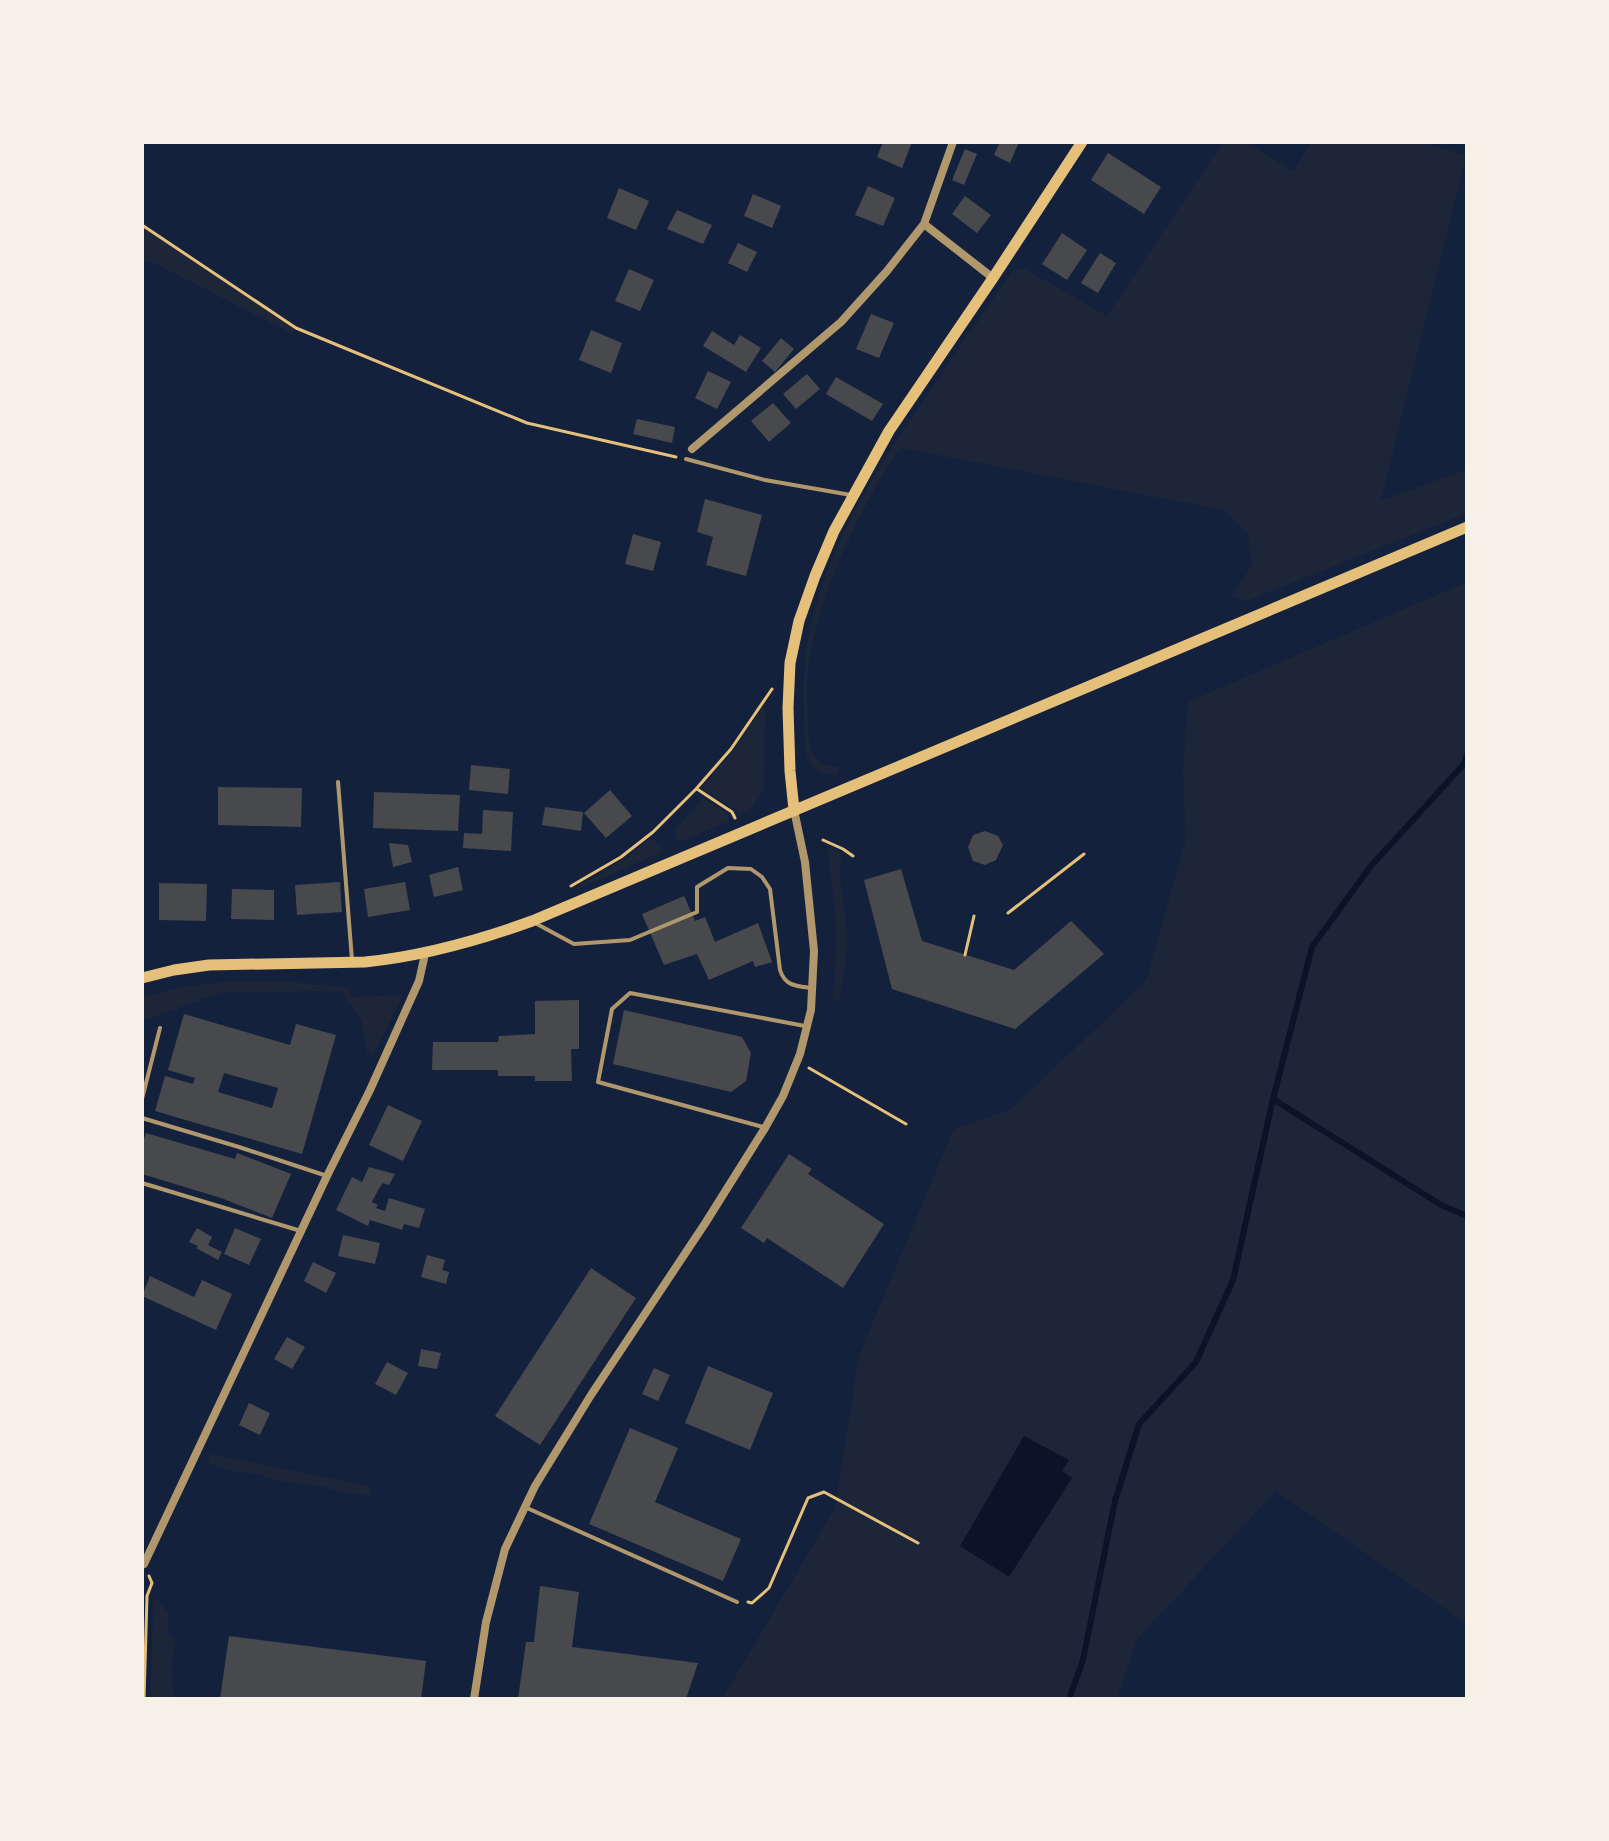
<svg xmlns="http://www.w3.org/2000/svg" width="1609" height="1841" font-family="'Zilla Slab',serif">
<rect width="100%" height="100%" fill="#14213d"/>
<!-- green -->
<path fill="#1d2539" d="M1223,142H1244L1294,171L1311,142H1419L1466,155L1381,500L1467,470V513L1247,601L1232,596L1252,565L1248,533L1223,510L902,448C884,469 874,490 861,515C835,566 815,614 808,672C806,686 808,701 808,715C809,743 806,766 841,767L838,775C803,775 805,751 804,724C804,697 803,671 807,645C823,548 880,463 934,385C960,346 987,308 1013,270L1024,268L1107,316Z
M142,225L296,328L291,333L150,261L142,265Z
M1467,582V1624L1276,1491L1137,1639L1117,1699H722L835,1508L859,1356L953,1130L1011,1109L1146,981L1186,839L1183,771L1188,702Z
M765,704L764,789L752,808L739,816L736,810L701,788L733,751Z
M704,798L728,814L730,821L679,842L675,837L676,828Z
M651,838L664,851L562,896L624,859Z
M827,847L842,854C837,875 843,895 845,917C849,947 845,970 839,1000L833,1001L836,956V920Z
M225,982H289L349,988L352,997L403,995L373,1056L367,1053L362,1022L341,991L223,992L142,1021V997L180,987Z
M211,1454L368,1486L372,1496L343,1493L325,1487L275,1480L258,1474L232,1471L207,1463Z
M154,1596L169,1613L167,1635L175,1637L172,1665L173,1699H150Z"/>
<!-- water -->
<path fill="#0b132b" d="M1024,1436L1069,1460L1062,1471L1072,1478L1009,1577L960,1546Z"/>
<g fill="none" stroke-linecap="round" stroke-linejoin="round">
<!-- stream -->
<path stroke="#0b132b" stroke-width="6" d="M1273,1099L1441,1205L1467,1216
M1069,1699L1083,1660L1115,1501L1139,1424L1196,1362L1233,1280L1273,1099L1312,947L1370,867L1464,764L1467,755"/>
</g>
<!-- building -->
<path fill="#48494c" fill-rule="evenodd" d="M883,142H912L902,168L877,157Z
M1000,142H1019L1010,163L994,155Z
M965,149L977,154L964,185L952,180Z
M1108,153L1161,187L1144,214L1091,180Z
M868,186L895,198L883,226L855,215Z
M619,188L649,201L636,230L607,218Z
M753,194L781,206L772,228L744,216Z
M965,196L991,215L977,233L952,214Z
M677,210L712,225L703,244L667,229Z
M1062,233L1087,250L1067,280L1042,264Z
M738,243L757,252L747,272L728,263Z
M1100,253L1116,263L1098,293L1081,283Z
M629,269L654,280L640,311L615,301Z
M871,314L894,323L879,358L856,349Z
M591,330L622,343L611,373L579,360Z
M712,331L734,345L740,335L761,348L746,372L703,346Z
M781,338L794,349L775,372L762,361Z
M708,371L731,382L717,409L695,398Z
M807,374L820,389L796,409L783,394Z
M836,377L883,404L872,421L826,394Z
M773,403L791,423L769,442L751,421Z
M637,419L675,427L672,443L633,434Z
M705,499L762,515L746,576L706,565L713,537L697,532Z
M633,534L661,542L653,571L625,564Z
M471,765L510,769L508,794L469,790Z
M218,787L302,788L301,827L218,825Z
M610,790L632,816L606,838L584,813Z
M374,792L460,795L458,831L373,828Z
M545,807L583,812L581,831L542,825Z
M483,810L513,812L511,851L463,848L464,833L482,834Z
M985,831L998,836L1003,845L996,860L985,865L973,861L968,847L973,835Z
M389,843L408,845L412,862L393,867Z
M458,867L463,890L434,897L429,875Z
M901,869L922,941L1014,970L1071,921L1104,954L1015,1029L892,989L864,880Z
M340,882L342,912L297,915L295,885Z
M405,882L410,910L368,917L364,889Z
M159,883L207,884L206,921L159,920Z
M232,889L274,890V920L231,919Z
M684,896L695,921L705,917L715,942L758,923L772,962L755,967L753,961L709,980L697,954L664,965L642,914Z
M579,1000V1049H571L572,1081H535V1076H498V1070H432L433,1042H498L499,1036L535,1034V1001Z
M624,1010L742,1037L751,1053L746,1081L731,1092L613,1064Z
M184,1014L290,1045L296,1024L336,1035L302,1154L155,1111L165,1076L193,1084L195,1078L168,1070ZM224,1073L278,1088L272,1108L218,1092Z
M388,1105L422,1121L403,1161L369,1145Z
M146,1133L235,1159L237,1153L291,1174L272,1218L221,1198L142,1174V1145Z
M789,1154L812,1169L808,1174L884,1224L843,1288L767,1238L764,1243L741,1228Z
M369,1167L395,1174L389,1185L383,1183L378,1190L372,1202L378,1205L376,1208L385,1211L389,1198L425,1209L419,1228L404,1224L402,1230L370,1220L368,1226L336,1210L352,1177L362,1182Z
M197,1228L212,1237L208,1245L222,1252L218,1260L196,1248L198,1246L189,1242Z
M235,1228L261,1239L249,1265L224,1254Z
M343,1235L380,1243L375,1264L338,1256Z
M427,1255L445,1260L442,1270L449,1272L446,1284L421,1277Z
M313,1262L336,1273L326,1293L304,1281Z
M591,1268L636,1298L540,1445L495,1416Z
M150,1276L194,1297L202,1280L232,1294L216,1330L142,1296Z
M287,1337L305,1347L292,1369L274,1359Z
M421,1349L441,1353L437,1369L418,1366Z
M387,1362L408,1373L396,1395L375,1384Z
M708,1366L773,1393L750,1450L685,1423Z
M654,1368L670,1375L658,1401L642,1394Z
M249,1403L270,1413L260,1435L239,1425Z
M630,1428L678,1448L655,1502L741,1539L723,1581L589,1524Z
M540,1586L579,1592L572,1647L698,1663L686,1699H518L526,1642H534Z
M229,1636L426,1661L421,1699H220Z"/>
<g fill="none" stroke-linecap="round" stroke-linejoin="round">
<!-- path -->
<path stroke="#e5c07b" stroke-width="3" d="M142,225L296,328L527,423L676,457
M697,789L732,812L735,818
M823,840L843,849L853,856
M571,886L621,857L653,832L696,789L731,749L772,689
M1008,913L1084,854
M965,955L974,916
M809,1068L906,1124
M748,1602L752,1603L769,1588L808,1498L824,1492L918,1543
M144,1699L147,1596L152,1583L149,1576"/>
<!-- service -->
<path stroke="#b1986c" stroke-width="4" d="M686,459L765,480L851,495
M338,782L352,960
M535,923L574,944L630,940L697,912V887L728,868L751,869L762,877L770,889L780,970C785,986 796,986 811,988
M142,1099L160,1028
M142,1118L239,1147L327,1176
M763,1127L598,1082L612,1009L630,993L805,1026
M142,1183L301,1231
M527,1508L737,1602"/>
<!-- minor -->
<path stroke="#b1986c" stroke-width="8" d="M924,224L993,278
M692,449L841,322L887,271L924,224L953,142
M144,1564L327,1176L370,1090L419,981L425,954
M474,1699L486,1622L505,1549L535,1486L591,1395L706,1222L765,1128L783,1096L800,1054L811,1010L814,951L805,862L794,810"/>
<!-- secondary -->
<path stroke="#e5c07b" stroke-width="11" d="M794,810L790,771L788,708L790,663L799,621L815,576L834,531L889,431L993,278L1082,142
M142,978L174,970L209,965L365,962C423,956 477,941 532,921L1467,527"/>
</g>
<!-- border -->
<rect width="1609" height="1841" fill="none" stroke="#f6f1e7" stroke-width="288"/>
</svg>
